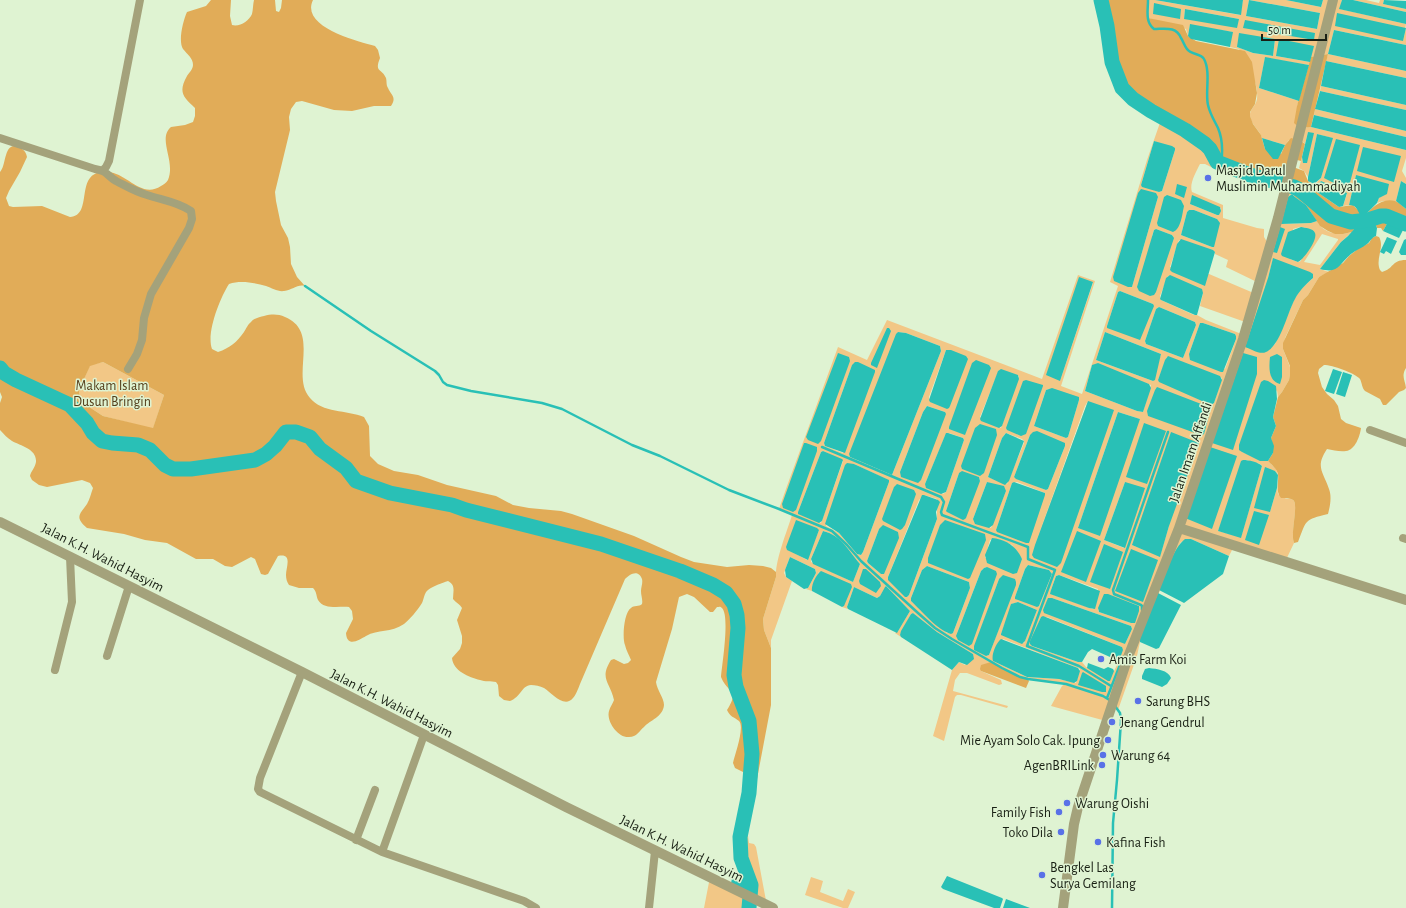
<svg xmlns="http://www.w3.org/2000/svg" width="1406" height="908" font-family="'Alegreya Sans',sans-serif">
<rect width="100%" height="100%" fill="#dff3d2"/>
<!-- green -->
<path fill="#f2c786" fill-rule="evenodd" d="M1148,0H1155L1240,15L1243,0H1286L1321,7L1323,0H1342L1340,9L1406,24L1403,41L1406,28V45L1334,30L1328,54L1406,71V78L1326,61L1328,54L1311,57L1313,46L1276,56L1310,62L1309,65L1265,58L1259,88L1299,101L1297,106L1304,128L1311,127L1406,150V158L1402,171L1406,178V184L1401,181L1396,201H1383L1377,203L1379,198L1382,195L1356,175L1349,205L1343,206L1347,194L1321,181L1316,188L1315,184L1321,178L1332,138L1317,134L1308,177L1304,171L1299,168L1302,157L1303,162L1307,163L1308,132L1305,144L1303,142L1289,140L1285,145L1262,138C1260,130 1251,125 1250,116C1249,110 1256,106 1257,99C1259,82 1247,64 1239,49L1230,47L1232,32L1190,25L1188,36L1186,29L1148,18ZM1249,0L1320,13L1317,29L1246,16ZM1185,9L1239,19H1184ZM1275,39L1273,56L1253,53L1237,47Z
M1353,0H1366L1379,3L1380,0H1384L1383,4L1406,9V12Z
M1321,86L1406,105V110L1320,91Z
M1315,109L1406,131V137L1314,115Z
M1162,117C1177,125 1192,134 1205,144C1213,151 1214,160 1223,165L1222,171H1219L1205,164H1200C1196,172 1189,184 1192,192L1223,205V218L1257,228L1264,229V237L1269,245L1289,190L1292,194L1288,197L1283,224L1311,223L1317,221C1323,234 1340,236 1352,232L1341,242L1320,269L1329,272L1319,277L1308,295L1303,300L1285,338L1283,349L1290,367V374L1289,380L1282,392L1278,397L1277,390L1242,452L1264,461H1268L1276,469L1278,475L1275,471L1270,512L1277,488L1278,494C1281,496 1284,498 1287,499C1290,499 1290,498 1293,500C1299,504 1290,534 1294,543L1285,562L1234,546L1229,556L1191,539L1181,542L1174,555L1141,637L1137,656L1118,710L1110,700L1106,721L1051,706L1062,686L1065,684L1028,679L1020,677L991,662L981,671L1001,680L1002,684L999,685L967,673H960L955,680L953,691L1008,706L1007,708L961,695H957L955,697L944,741L933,736L952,670L959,662L965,665L973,654L937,632L913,613L911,614L900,635L901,637L895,633L898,631L910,611L886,586L880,596L877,598L854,587L847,607L848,609L842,607L844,606L819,572L812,587V591L806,589L808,588L816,573L815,569L790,557L784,573L786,577L792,581L771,640V648L764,630L763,619L776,577C775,560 787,532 792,515L779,509L787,486L838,347L867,360L887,320L1042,379L1078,275L1095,281L1061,386L1082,394L1118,286L1110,282L1147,160ZM1154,141L1175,150L1162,191L1159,192L1141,185ZM1138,193L1158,197L1132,287H1130ZM1190,204L1221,208L1219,215H1217ZM1189,210H1194L1217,219L1212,247L1181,235L1187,212ZM1300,227L1306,228L1301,261L1298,262L1290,259L1293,229ZM1156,229L1172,235L1173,236H1152L1154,230ZM1322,234L1338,239V240L1320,265L1304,262ZM1179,240L1215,252V254L1228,260L1226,267L1259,283L1256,294L1209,274L1170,267ZM1273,259L1313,278L1300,290L1294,300L1275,344L1265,352L1268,278ZM1168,276L1203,293L1200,306L1248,323L1244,335L1206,320L1197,315H1194L1161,300L1160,296ZM1079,278L1093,283L1060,381ZM1120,291L1153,304L1107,328V326L1118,292ZM1159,307L1195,322L1196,325L1183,358L1146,344L1145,341L1156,309ZM1200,323H1203L1235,334L1236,336V339L1225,369L1189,354ZM898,332L906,333L940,346L941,351L892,475L850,457ZM1105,332L1161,354L1153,381L1096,360ZM946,350H951L929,400V397ZM1167,357L1222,378L1214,403L1211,405L1209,404L1158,380ZM852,365L843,453L825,446L824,443ZM1092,365L1151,385L1143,412L1137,411L1085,391ZM999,370L1019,376L1001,428L980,417ZM1049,389L1079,400L1068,437L1066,438L1034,426L1046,390ZM1088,401L1035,545L1085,406ZM927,406L945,412L900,472L923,412ZM1118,412L1140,419L1078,528ZM949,433L963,438L964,440L946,492L943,494L925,484L945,436ZM1006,433L1022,439L1024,441V443L1007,484L988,477L1002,438ZM1030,435L1065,446L1048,489L1046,490L1014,477ZM823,451L843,461L821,523L798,512L821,452ZM1246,460L1260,464L1262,466L1241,537L1218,531ZM854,464L888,480L889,482L863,552L861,555L857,554L839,533L826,526ZM959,473L979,477L980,481L946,511ZM987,482L1006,491L991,528L973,519ZM1017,482L1045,493V495L996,530L1012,483ZM1125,482L1132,526L1124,548L1104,540ZM924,495L937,499V519L909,595L907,597L888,577L919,500ZM1169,526L1160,556L1132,545ZM879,529L881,574L868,563L867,561ZM819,530L807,560L787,549ZM823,531C841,535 849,551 860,564L853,582L811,562V559ZM998,539L1012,545L1022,559L985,558L990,540ZM1028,565L1049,570L1052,574L1039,606L1015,597L1025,569ZM927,566L969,582L970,588L953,633H947L911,601V598L922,570ZM987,567L956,636L981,571L984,568ZM1059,575L1098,589L1093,609L1051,594V590L1056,576ZM999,579L1016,582L989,655L986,656L974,648ZM1105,594L1139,606L1131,623L1099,612L1098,610ZM1052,598L1131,626L1132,629L1125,644ZM1018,602L1037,610L1024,643L1001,634L1012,604ZM1041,617H1047L1122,647L1119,661L1114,671L1086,667L1082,662H1078L1032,646L1031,644V641ZM1003,639L1078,668L1080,669L1076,683L1059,679L1027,677L993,661Z
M103,362L164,395L153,429L103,416L80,401L79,390L90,365Z
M744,834L748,836L749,843L754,844L756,847L767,906L750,898L749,908H704L710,877L751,894C751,880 744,870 741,857C740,850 740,844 740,837Z
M811,877L823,881L820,892L843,901L848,889L855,892L848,908H843L805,895Z"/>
<!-- forest -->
<path fill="#e1ac58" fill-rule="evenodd" d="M211,0H231L230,16L232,25C240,27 249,21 252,14C253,10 253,4 254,0H275L276,11L279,12L281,8L282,0H313C300,27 357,41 375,46L378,50L380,58C374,73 382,68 386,78C387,82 386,85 388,88C391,95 397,97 391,106H374L352,111L334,110L302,101L296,102L291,109L289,117L290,130L275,192L276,201L281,225L288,238L290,247L291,264L297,277L305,286C297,284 293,290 284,291C278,292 272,288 266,286C255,283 241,280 229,284C220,298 206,333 212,349L218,352C230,348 237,342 244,332C246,329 248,324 251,322C254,318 260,317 264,316C272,314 278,314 285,317C321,332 290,376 310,398C322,413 347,410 364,417L369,426L370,456L378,464L394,471L418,475L447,485L496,496L513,505L529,508L561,511L572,514L634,536L681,557L694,562L727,567L749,565L763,566L771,568L776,572V577L763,619L764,630L771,648V705L757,779L735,768L733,763C735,754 745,727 739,721C734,717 730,717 727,710C740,689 728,694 721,677C722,665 730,616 722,608C720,606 719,607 717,607L713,612H710L694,597L687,594L679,597L672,629L656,682C657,690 664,698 664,705C663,717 650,720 644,727C639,731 637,737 629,737C618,738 606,721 609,711C610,707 613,703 614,700C610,682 599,679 611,660L614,659L624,664L628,663L631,660C629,655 626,650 625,645C622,638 624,612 631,608C634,605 639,607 642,604C643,600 641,596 641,591C641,587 643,583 642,579C638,569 630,574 625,579L580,684C578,689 576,695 573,698C564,709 551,692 544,688C540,686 535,685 531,685C521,686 521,697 510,701L504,700L499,696L498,685L496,682C491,681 485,682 480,680C469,677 453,671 452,658L460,649L462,643V636L457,620L462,608C460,604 456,603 453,599C453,592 456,585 448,581C442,583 433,586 428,590C424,593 424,599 422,603C417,611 410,619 404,624C391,633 378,629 366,636C359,640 347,648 346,633L353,619L352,611L349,607C339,606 324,610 318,600C316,596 317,592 313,588H299L289,585C287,582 286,579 286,575C286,567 293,553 278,556L268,574L265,575L261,574L255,559L251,557L232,567L225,566L213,559H196L167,543L145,540L124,534L87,528C74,517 80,514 87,504C90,499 91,493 93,488L90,483L82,480L47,487L39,485L32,480L30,476C31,471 35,468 36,462C37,449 21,446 12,441C7,438 4,434 0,430V403L2,397L0,392V172C7,166 3,137 22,149C25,151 26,153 27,157L20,172L9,191L6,198L9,206L13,207L42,206L70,217C95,216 72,169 108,172C127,173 141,199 161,186C164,184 166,183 168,180C176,161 157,139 171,127L185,125L193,122L195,116V108C183,97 178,92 187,76C189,73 193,69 193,65C193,58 187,54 183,49C178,41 183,21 187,12L206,6ZM103,362L164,395L153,428L103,416L80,401L79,390L90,366Z
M1101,0H1148V18L1183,25L1188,36L1196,41L1245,51L1252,62L1257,93L1255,104L1250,112V116L1253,124L1261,135L1265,149L1281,154L1285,145L1291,138C1296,139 1301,140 1305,144L1301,161L1293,159V167L1304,171L1308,181L1313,184H1315L1317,192L1339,207L1353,205L1364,216C1372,208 1382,197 1395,201C1399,202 1403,207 1406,209V231L1389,220L1383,231L1381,228H1377L1375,223L1371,222L1363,223L1356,227L1352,232L1343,234H1335L1328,231L1320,226L1306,205L1295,197L1284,182L1278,183L1250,175L1217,162L1210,149L1205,144L1185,130L1151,111L1133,99L1122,88L1112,62L1107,26Z
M1328,54L1311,127C1304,128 1299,128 1294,123L1297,106L1311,57Z
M1376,236L1379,237C1385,247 1375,259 1380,270L1382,272C1394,269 1391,260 1406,260V368C1401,376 1405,380 1406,388L1404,390L1399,392L1386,405H1383L1380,399L1365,391C1362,388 1362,383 1360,379C1355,373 1332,365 1324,365L1319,369L1318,373L1322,387L1327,394L1334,400L1338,406L1341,419L1346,423L1361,428C1360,436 1355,450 1346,451C1340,452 1333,450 1327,449C1315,467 1323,471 1329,489C1332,497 1330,506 1328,514C1304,520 1307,519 1298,542L1294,543C1290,533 1299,504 1293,500C1290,498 1284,498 1281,498C1275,490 1279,483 1278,474C1277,469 1272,465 1268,461L1273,453L1271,438L1276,426L1273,417L1278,397L1282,392L1289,380L1290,374V366L1283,349V343L1303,300L1308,295L1319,277L1343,263L1349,256L1359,248L1369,243L1372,238Z
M991,662L1020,677L1028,679L1029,681L1026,688L981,671L980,669L981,665Z"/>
<!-- water -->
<path fill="#29c0b6" d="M1155,0H1243L1241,15Z
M1249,0L1320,13L1317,29L1246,16Z
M1286,0H1323L1321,7Z
M1342,0H1353L1406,12V24L1339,9Z
M1384,0L1406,1V9L1383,4Z
M1154,3L1181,9L1180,19L1153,14Z
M1185,9L1239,19L1237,28L1184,19Z
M1337,13L1406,28L1403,41L1335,26Z
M1245,20L1315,33L1314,40L1243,28Z
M1190,24L1233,32L1230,47L1191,39L1188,36Z
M1334,30L1406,45V71L1328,54Z
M1239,33L1275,39L1273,56L1253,53L1237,47Z
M1279,39L1314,46L1310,62L1276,56Z
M1265,57L1309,65L1299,101L1259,88Z
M1326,61L1406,78V105L1321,86Z
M1320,91L1406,110V131L1315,109Z
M1314,115L1406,137V150L1311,127Z
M1308,132L1314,133L1307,163H1303L1302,157Z
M1317,134L1333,138L1321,178L1314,184L1308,181V177Z
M1262,138L1285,145L1278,159H1273L1265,149Z
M1336,139L1360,145L1348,190L1324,178Z
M1154,141L1172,146L1175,148V150L1162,191L1159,192L1142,187L1141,185Z
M1363,147L1401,156L1394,182L1357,171Z
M1356,175L1389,184L1387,194L1379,198L1377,203L1364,216L1360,215C1357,209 1356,205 1349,205Z
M1321,181L1347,193L1343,206L1339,207L1317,192L1316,188Z
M1401,181L1406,184V209L1396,201Z
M1177,184L1187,187L1184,198L1175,194Z
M1141,189L1156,193L1158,197L1132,287H1128L1114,281L1113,277L1138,193Z
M1292,194L1295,197L1306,205L1317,221L1311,223L1281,224L1288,197Z
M1167,195L1181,200L1184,206C1182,215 1181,229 1173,232L1158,226L1157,223L1164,197Z
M1192,195L1220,207L1221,211L1219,215H1217L1190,204Z
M1189,210H1194L1217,219L1220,223L1214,247H1212L1181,235L1187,212Z
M1389,220L1403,230L1399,238L1383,231Z
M1371,222L1375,223L1377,228L1376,236C1371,238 1370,242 1367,244C1362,248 1356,250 1351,254C1338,265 1339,274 1320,269L1341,242L1348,236L1356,227L1363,223Z
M1280,227L1285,229L1277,253L1273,252Z
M1301,227C1305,228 1313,228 1315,233C1318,240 1303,260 1298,262L1282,256L1281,254L1288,232Z
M1156,229L1172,235L1174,238L1156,292L1154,295L1150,296L1139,291L1137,287L1154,230Z
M1387,237L1397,241L1391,254L1386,251L1384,254L1380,252Z
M1181,239L1213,250L1215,252L1205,286L1172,272L1170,270L1177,244Z
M1406,239V255H1401L1399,252L1404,240Z
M1273,258L1310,272L1313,274V278C1306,284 1299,291 1295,299C1287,313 1281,345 1266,352C1260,355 1251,349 1245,347L1268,278Z
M1170,275L1202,289L1203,293L1197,315H1195L1161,300L1160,299L1166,278Z
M1079,277L1093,282L1060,381L1046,375Z
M1120,291L1153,304L1154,306L1140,340L1107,328V326L1118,292Z
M1159,307L1195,322L1196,325L1183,358L1146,344L1145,341L1156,309Z
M1200,323H1203L1235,334L1236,336V339L1223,372H1221L1190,360L1189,354Z
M887,328H889L891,331L877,368L871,365V363Z
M898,332L906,333L940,346L941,351L892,475L850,457L849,454L896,334Z
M1105,332L1161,354L1155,380L1153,381L1096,360Z
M946,350H951L966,356L968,359L950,406L949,408L947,409L930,402L929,400Z
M838,353L849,357L850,361L821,441L818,444L808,440L806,437Z
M1243,353L1257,357V374L1233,450L1212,443Z
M1277,354L1282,357V377L1280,384C1268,381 1269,367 1270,357Z
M1168,356L1220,376L1222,380L1214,403L1211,405L1159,382L1158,380L1165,360Z
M976,360L989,365L991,368L965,435L949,429V427L972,363Z
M855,362H858L875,370V372L845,453L825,446L824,443L852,365Z
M1098,363L1149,384L1151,388L1143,412L1137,411L1085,391L1092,365Z
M1001,369L1018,375L1019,379L1002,426L999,428L981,421L980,419L998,371Z
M1333,369L1342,372L1334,394L1325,391Z
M1343,372L1352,375L1345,397L1336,394Z
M1026,380L1043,385V386L1026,434L1021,436L1007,430L1006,428L1023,381Z
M1264,380L1268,381L1276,386L1277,399L1273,417L1276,426L1271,438L1274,446L1273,453L1268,461H1260L1242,452L1239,450V445L1261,382Z
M1157,387L1209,407L1210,411L1204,434L1202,435L1198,434L1148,416L1147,411L1155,390Z
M1052,388L1079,397V400L1068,437L1066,438L1034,426L1046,390Z
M1088,401L1114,410L1061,563L1057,567L1034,558L1032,555L1035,545Z
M927,406L945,412L946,414L921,480L918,483L901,477L900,472L923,412Z
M1118,412L1140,419L1100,536L1078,528Z
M1144,423L1166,431L1147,484L1126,477Z
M980,424L996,429L997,435L984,473L980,476L962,469L961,466L975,428Z
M1037,431L1065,443V446L1048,489L1046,490L1016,479L1014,477L1030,435L1033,432Z
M1171,432L1199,443L1169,526L1160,557L1132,545Z
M946,433H948L963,438L964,440L946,492L941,494L926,488L925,484Z
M1006,433L1024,441L1009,481L1005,485L988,477L1002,438Z
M804,443H806L817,447V451L796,510L793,512L783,508L782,504Z
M1210,447L1237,456L1212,529L1185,518Z
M823,451L842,459L843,460L822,521L819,523L798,514V512L821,452Z
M1243,460C1249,460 1258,462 1262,466L1241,538L1218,531L1241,461Z
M847,463L854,464L889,480V482L863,552L861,555L857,554L839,533L825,524L845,465Z
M1265,467L1275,471L1278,475L1277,488L1270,512L1254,508Z
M962,471L979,477L980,481L966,518L965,519L963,520L947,512L946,511L959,473Z
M987,482L1004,486L1006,491L993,525L989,528L975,524L973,519Z
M1014,482L1045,493V495L1029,543H1026L997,532L996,530L1012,483Z
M1125,482L1145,488L1125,548L1104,540Z
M897,484L914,490L916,494L905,525L902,529L900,530L883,521L882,519L894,487Z
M922,495H924L938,500L940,502L936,512L937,519L909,595L907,597H905L888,580V577Z
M1254,511L1269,515L1259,545L1245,540Z
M796,520L817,528L819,530L808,560L787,550L786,547Z
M945,520L985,534L986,540L970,578L968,579L928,563V558L940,525Z
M883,525L898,532L899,538L884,574H881L868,563L867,561L879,529Z
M823,531C841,535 849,551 860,564L853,582L813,564L811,559Z
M1077,531L1101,541L1086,582L1061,572Z
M992,538C1006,539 1017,547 1022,559L1017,573L1013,574L987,563L985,555Z
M1185,539H1191L1229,556L1223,574L1184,603L1159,590C1165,576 1173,548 1185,539Z
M1104,544L1123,552L1110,589L1090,582Z
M1131,549L1158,560L1143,602L1115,591Z
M790,557L815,569L816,573L808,588L804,589L786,577L785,570Z
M1028,565L1049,570L1052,574L1039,606L1037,607L1015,599V597L1025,569Z
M927,566L969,582L970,588L953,633L951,634C937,630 922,611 911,601V598L922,570Z
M987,567L996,571L997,574L972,644L969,646L958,640L956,636L981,571L984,568Z
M863,569H866L880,582L881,586L876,593L860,584L859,581Z
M821,571L851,584L852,587L844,606L842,607L812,591C811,585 816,575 821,571Z
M1003,575L1015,579L1016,582V585L989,655L986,656L974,650V646L999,579Z
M1059,575L1100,591L1095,609L1089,608L1050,594L1051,590L1056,576Z
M886,586L910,611L897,633L848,609L847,607L854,587L877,598L880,596L885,587Z
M1158,593L1181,605L1159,648L1156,649L1140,642V637Z
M1104,594H1108L1139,606V611L1135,623H1131L1099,612L1098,608Z
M1048,598H1052L1131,626L1132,629L1125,644L1044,613L1043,610Z
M1018,602L1037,610L1025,641L1022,644L1001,635V634L1011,604Z
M913,613L937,632L973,654L974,659L967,665L959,662L952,670L901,637L900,635L901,631L911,614Z
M1043,616L1122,647L1123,650L1119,661L1092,649L1088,652L1082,662H1078L1032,646L1030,644V641L1041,617Z
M1001,639L1078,668L1080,671L1077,681L1074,683L1059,679L1027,677L993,661C991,655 996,643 1001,639Z
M1088,663L1104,669L1108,667L1113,669L1114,671L1110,681H1108L1087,668Z
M1149,668C1157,669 1168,670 1171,678L1167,684L1162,687L1142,679V676L1145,669Z
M1083,672L1106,686V692H1102L1078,685L1082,673Z
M733,874L743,875L748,884V892L731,883Z
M947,876L1002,898L1003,899L1000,908H994L943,889L941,887Z
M1006,899L1030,908H1003Z"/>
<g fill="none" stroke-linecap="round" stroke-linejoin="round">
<!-- stream -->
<path stroke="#29c0b6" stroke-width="2.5" d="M1148,0C1148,11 1145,22 1154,29C1165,29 1176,26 1181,38C1183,41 1184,45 1187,49C1191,55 1201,53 1204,59C1211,72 1205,92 1208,105C1210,114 1214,120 1218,128C1223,140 1223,151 1221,164
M305,286L371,331L435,371L439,375L443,382L447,385L471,391L542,403L562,409L632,445L660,456L729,490L779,509L832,531L847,545L861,561L918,613L935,628L952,639L1002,668L1020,677L1028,679L1066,684L1103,696L1111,701
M822,447L941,497L944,502L941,512L942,515L1028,547V559L1055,570L1027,646L1079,666L1111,686
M1142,610V606L1141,605L1114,594L1113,590L1168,432
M1107,698L1123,657
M1112,908L1113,823L1117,780L1121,721L1120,713L1115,706"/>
<!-- river -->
<path stroke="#29c0b6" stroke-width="15" d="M1101,0L1107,26L1112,62L1122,88L1133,99L1151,111L1185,130L1205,144L1210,149L1217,162L1250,175L1294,187L1300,190L1331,216L1351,222L1368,220L1381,216H1386L1406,224
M0,368L4,373L16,380L70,405L87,423L93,433L102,441L112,443L138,445L150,450L165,465L173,469H191L255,460L266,454L275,446L286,432H296L310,437L320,449L346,468L356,481L390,493L452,505L466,510L601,544L680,571L713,585L726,593L734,604L737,615L738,628L734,675L736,687L749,721L752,754L749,793L740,837L741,858L751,885L749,908"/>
<!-- minor -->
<path stroke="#a4a27b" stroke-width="8" d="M0,138L95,169C108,171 106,175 116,181C126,186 136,192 147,195C162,200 178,202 191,211L192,219L189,228L151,294L144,318L142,340L137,354L128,369
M103,170L106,167L109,161L140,0
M1370,430L1406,443
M1403,538L1406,539
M107,656L129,586
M55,670L72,602L70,557
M302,672L260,778L258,789L260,792L382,852L524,901L536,908
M356,840L375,790
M382,852L424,735
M649,908L655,851"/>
<!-- tertiary -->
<path stroke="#a4a27b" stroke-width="10" d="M0,522L302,672L566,807L773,908
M1179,528L1406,600
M1063,908L1074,824L1078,807L1128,657L1179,528L1243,339L1278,218L1333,0"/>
</g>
<!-- markers -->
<g fill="#5971e7" stroke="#dff3d2" stroke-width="1.5">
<circle cx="1208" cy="178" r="4"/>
<circle cx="1101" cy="659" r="4"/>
<circle cx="1138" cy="701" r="4"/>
<circle cx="1112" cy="722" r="4"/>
<circle cx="1108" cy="740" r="4"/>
<circle cx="1103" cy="755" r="4"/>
<circle cx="1102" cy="765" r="4"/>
<circle cx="1067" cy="803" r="4"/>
<circle cx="1059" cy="812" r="4"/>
<circle cx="1061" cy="832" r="4"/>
<circle cx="1098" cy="842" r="4"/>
<circle cx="1042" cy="875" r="4"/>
</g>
<g text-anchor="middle" stroke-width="3" stroke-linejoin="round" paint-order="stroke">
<!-- poi labels -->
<g font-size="14" fill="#192014" stroke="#dff3d2" text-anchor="start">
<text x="1216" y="175">Masjid Darul<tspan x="1216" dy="16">Muslimin Muhammadiyah</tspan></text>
<text x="1109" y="664">Amis Farm Koi</text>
<text x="1146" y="706">Sarung BHS</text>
<text x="1120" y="727">Jenang Gendrul</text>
<text x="1100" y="745" text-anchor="end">Mie Ayam Solo Cak. Ipung</text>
<text x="1111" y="760">Warung 64</text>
<text x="1094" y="770" text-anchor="end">AgenBRILink</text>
<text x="1075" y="808">Warung Oishi</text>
<text x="1051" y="817" text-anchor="end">Family Fish</text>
<text x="1053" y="837" text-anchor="end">Toko Dila</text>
<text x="1106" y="847">Kafina Fish</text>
<text x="1050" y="872">Bengkel Las<tspan x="1050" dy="16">Surya Gemilang</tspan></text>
</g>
<!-- park labels -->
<g font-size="14" fill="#543e1b" stroke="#dff3d2">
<text x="112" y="390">Makam Islam<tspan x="112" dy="16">Dusun Bringin</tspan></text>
</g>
<!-- street labels -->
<g font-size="14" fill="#192014" stroke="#dff3d2">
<text transform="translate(1190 452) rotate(-71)" y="5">Jalan Imam Affandi</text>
<text transform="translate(103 557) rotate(27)" y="5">Jalan K.H. Wahid Hasyim</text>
<text transform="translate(392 703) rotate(27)" y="5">Jalan K.H. Wahid Hasyim</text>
<text transform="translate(682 848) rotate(26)" y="5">Jalan K.H. Wahid Hasyim</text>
</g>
</g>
<!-- scale -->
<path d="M1262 34v6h64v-6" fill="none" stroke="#192014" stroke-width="2"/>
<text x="1268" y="34" font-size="12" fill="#192014" stroke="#dff3d2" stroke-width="3" paint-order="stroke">50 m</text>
</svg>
